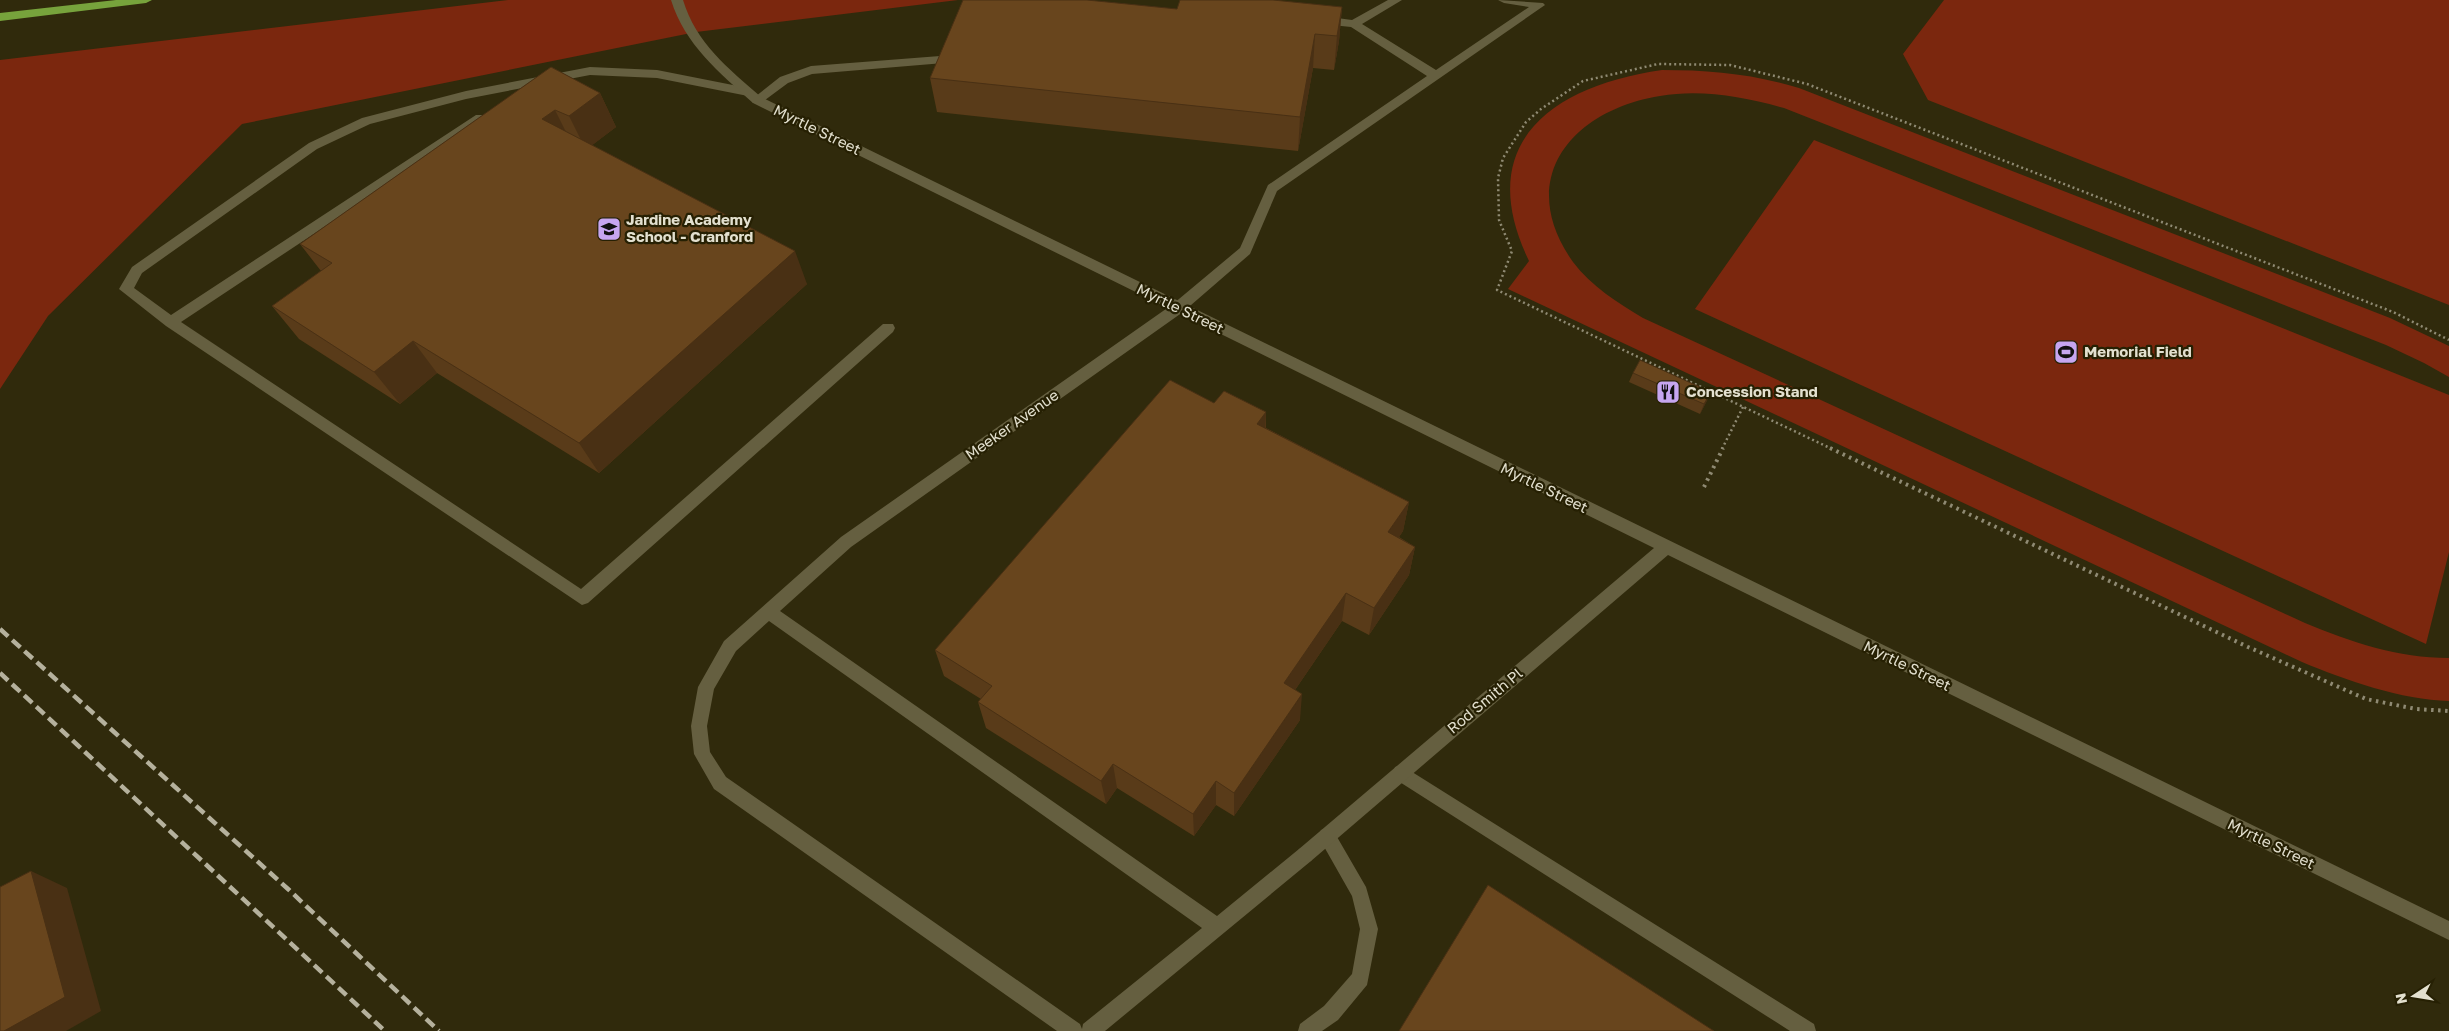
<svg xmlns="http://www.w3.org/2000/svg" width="2449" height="1031" font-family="'Golos Text',sans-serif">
<rect width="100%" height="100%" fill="#302a0c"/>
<!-- green -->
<path fill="#7b270e" d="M508,0H958L696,32L242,124L48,316L0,389V60Z
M1944,0H2449V305L1928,100L1903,54Z
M1662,70C1710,70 1753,74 1799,88L2390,318L2449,346V377L2424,363L2386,345L1784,108C1744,97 1702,89 1660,96C1572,110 1514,179 1573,262C1591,286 1618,303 1643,318L2305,623C2351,642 2398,658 2449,658V701C2402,700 2345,680 2302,662L1508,289L1529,261C1472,143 1552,86 1662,70Z
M1814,140L2449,395V552L2426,644L1695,309Z"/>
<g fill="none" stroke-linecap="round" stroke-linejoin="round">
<!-- path-far1 -->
<path stroke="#8f8a73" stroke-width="2.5" stroke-dasharray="2 3" stroke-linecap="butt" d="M1722,449L1743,407
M1832,449L1497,290L1512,251L1499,220L1498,178L1503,158L1526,122L1541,109L1583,81L1658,64L1730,65L1807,84L2393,312L2449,340"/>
<!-- path -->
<path stroke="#8f8a73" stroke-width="4" stroke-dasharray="2.5 4.5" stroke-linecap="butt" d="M1830,448L2248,647L2366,699L2416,709L2449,711
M1704,487L1723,448"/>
<!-- service -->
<path fill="#655f40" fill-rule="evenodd" d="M1388,0H1402L1362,24L1436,70L1529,7L1504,3L1498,0L1543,3L1545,5L1277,191L1250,254L1183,312L851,547L780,611L1217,916L1299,849L1305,847L1311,849L1314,855L1311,861L1105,1031H1057L714,789L694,754L691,726L698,687L724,641L841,537L1173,304L1240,248L1268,185L1427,76L1351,27L1322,24L1316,20L1322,16L1352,20ZM769,621L1202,928L1083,1024L1082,1029L1080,1024L726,777L710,752L707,726L714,689L736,651Z
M940,56L946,60L944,63L812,74L788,83L761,103H753L751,100L780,77L811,66Z
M590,67L657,70L748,88L754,92L748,96L657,78L590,75L466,99L370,124L317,149L142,273L134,288L171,315L476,115H484L486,118L484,121L181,322L581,589L883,324H893L895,328L893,332L588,603L582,605L166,326L119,289L132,267L309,143L362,118L466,91Z
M1401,765L1814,1024L1816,1031H1790L1395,779L1393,773L1395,767Z
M1327,828L1333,830L1366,887L1378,929L1367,985L1338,1020L1322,1031H1298L1300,1024L1324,1006L1352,974L1360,929L1352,896L1318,836L1321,830Z"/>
<!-- minor -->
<path fill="#655f40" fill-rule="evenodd" d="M671,0H683C696,43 728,68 761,97L2449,921V940L1668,555L1311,861L1305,863L1299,861L1296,855L1299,849L1654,548L753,103C719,72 685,45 671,0Z"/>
<!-- motorway -->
<path fill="#77a33c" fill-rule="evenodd" d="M116,0H152L146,3L0,21V13Z"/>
<!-- rail -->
<path stroke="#b5b19d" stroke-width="4.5" stroke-dasharray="11 5.5" stroke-linecap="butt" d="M0,629L288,889L439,1031
M0,673L385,1031"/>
</g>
<!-- wall -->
<path fill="#593b19" d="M1342,7L1339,41L1334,70L1313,68L1298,151L937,112L930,78L1177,9Z
M551,67L600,93L616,127L592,145L807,284L599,473L437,373L400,404L299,339L272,306L321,271L300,244Z
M1633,373L1711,392L1700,414L1629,382Z
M1214,403L1266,412V428L1409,502L1403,531L1399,537L1415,547L1409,575L1369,635L1342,621L1295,690L1300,720L1234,816L1216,805L1194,836L1117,788L1106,804L986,728L978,702L981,699L944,676L935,650Z"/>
<!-- shaded-wall -->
<path fill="#493014" d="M1342,7L1339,41L1334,70L1337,36Z
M1315,34L1313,68L1298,151L1300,117Z
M600,93L616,127L586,150L569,116Z
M555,110L572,144L542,119Z
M795,251L807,284L599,473L579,443Z
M413,341L437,373L400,404L374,372Z
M1711,392L1707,401L1700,414L1704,404Z
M1266,412L1265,443L1257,424Z
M1409,502L1403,531L1383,561L1388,532Z
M1415,547L1409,575L1369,635L1374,608Z
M1346,593L1342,621L1282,709L1284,683Z
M1302,694L1300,720L1234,816V793Z
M1113,764L1117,788L1106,804L1101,781Z
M1216,781V805L1194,836L1193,814Z
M31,871L67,888L101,1011L66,1031H4Z"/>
<!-- building -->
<path fill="#68451d" stroke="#493014" d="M963,0H1087L1177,9L1180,0H1273L1342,7L1337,36L1315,34L1300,117L930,78Z
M551,67L600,93L569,116L555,110L542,119L795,251L579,443L413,341L374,372L272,306L332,263L300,244Z
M1640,360L1711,392L1704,404L1633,373Z
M1170,380L1214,403L1224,391L1266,412L1257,424L1409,502L1388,532L1415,547L1374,608L1346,593L1284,683L1302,694L1234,793L1216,781L1193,814L1113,764L1101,781L978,702L992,686L935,650Z
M31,871L65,997L4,1031H0V887Z
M1488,885L1714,1031H1399Z"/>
<!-- icons -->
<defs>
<g id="school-square" transform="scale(1.25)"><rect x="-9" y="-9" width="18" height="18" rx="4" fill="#c6a6f0" stroke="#262003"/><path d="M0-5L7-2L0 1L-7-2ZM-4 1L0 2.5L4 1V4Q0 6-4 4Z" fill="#111"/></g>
<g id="stadium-square" transform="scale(1.25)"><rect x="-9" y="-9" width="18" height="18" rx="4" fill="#c6a6f0" stroke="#262003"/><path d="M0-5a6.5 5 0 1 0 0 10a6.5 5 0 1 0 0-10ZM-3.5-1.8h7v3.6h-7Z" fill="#111"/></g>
<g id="restaurant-square" transform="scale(1.25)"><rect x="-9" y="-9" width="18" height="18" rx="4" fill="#c6a6f0" stroke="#262003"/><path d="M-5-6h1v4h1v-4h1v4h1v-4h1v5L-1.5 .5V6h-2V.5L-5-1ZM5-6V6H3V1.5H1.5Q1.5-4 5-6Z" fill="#111"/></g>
</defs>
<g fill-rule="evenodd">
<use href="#school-square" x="609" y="229"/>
<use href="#stadium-square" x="2066" y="352"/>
<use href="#restaurant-square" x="1668" y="392"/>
</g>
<g text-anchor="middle" stroke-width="4.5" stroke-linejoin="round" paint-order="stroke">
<!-- street labels -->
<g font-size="15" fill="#e3e0cf" stroke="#262003">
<text transform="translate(817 130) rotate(26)" y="5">Myrtle Street</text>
<text transform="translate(1180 309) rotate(26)" y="5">Myrtle Street</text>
<text transform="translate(1012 425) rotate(-35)" y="5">Meeker Avenue</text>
<text transform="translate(1544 488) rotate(26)" y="5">Myrtle Street</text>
<text transform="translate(1907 666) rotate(26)" y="5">Myrtle Street</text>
<text transform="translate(1485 701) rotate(-40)" y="5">Rod Smith Pl</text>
<text transform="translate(2271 844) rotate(26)" y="5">Myrtle Street</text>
</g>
<!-- poi labels -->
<g font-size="15" font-weight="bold" fill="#e3e0cf" stroke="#262003" text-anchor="start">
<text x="626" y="225">Jardine Academy<tspan x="626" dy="17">School - Cranford</tspan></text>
<text x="2084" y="357">Memorial Field</text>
<text x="1686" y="397">Concession Stand</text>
</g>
</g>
<!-- north arrow -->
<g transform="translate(2414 996) rotate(258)" stroke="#262003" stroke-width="4" paint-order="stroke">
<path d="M0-4L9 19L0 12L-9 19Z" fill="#e3e0cf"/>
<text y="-8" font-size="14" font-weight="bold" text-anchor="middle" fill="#e3e0cf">N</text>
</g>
</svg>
